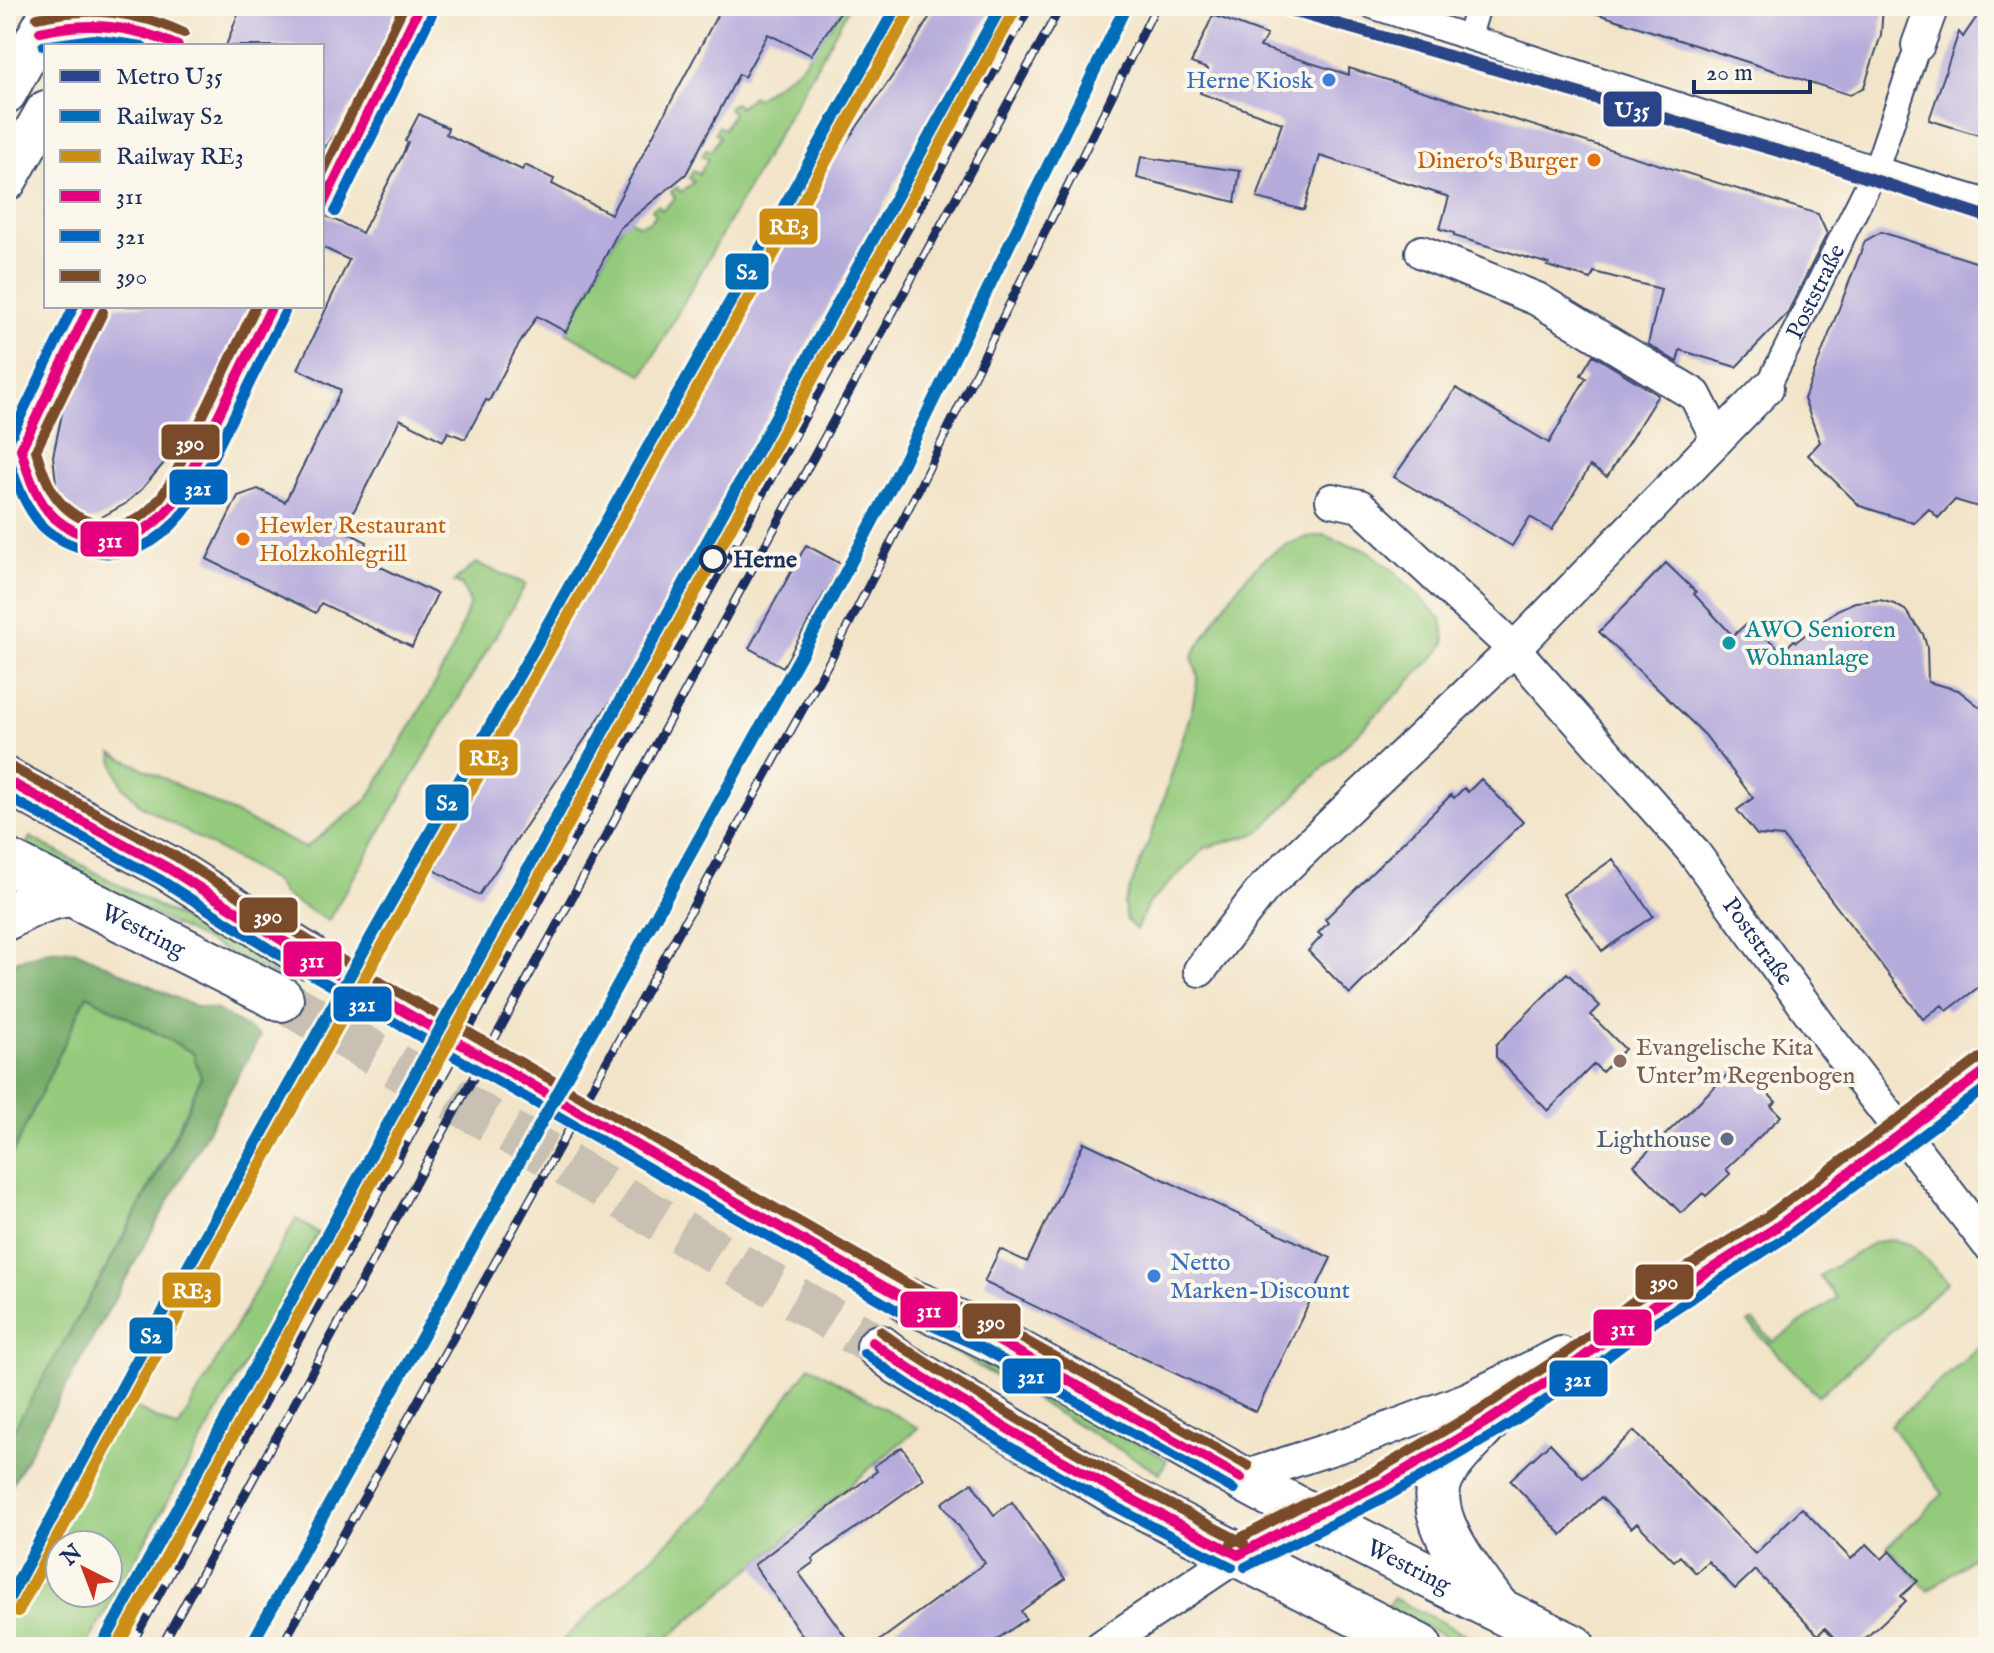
<svg xmlns="http://www.w3.org/2000/svg" width="1994" height="1653" font-family="'IM FELL English',serif">
<rect width="100%" height="100%" fill="#fbf7ec"/>
<filter id="ink" filterUnits="userSpaceOnUse"><feTurbulence type="fractalNoise" baseFrequency=".0125" numOctaves="2"/><feDisplacementMap in="SourceGraphic" scale="16" xChannelSelector="R" yChannelSelector="G"/><feConvolveMatrix kernelMatrix="1 2 1 2 8 2 1 2 1" color-interpolation-filters="sRGB"/></filter>
<filter id="wash" filterUnits="userSpaceOnUse"><feTurbulence type="fractalNoise" baseFrequency=".006" numOctaves="4" result="noise"/><feDisplacementMap in="SourceGraphic" scale="32" xChannelSelector="R" yChannelSelector="G"/><feGaussianBlur stdDeviation="1.8" result="paint"/><feColorMatrix in="noise" values="0 0 0 0 0 0 0 0 0 0 0 0 0 0 0 0 0 1.4 0 .05"/><feComposite in="paint" operator="in"/></filter>
<g filter="url(#wash)">
<rect width="100%" height="100%" fill="#f2e4c8"/>
<!-- green -->
<path fill="#94ca7b" stroke="#587c6c" stroke-width="2" fill-rule="evenodd" d="M845,6H850L643,375L566,332L626,217L638,225L647,223L656,215L652,209L658,205L662,210L675,198L671,192L677,187L681,192L694,182L689,178L693,171L699,174L708,159L702,156L706,149L711,151L720,136L715,133L718,126L724,129L733,113L728,108L734,103L739,107L753,96L756,99L801,66Z
M1323,535L1368,551L1394,571L1442,620L1445,642L1440,651L1258,833L1205,848L1148,904L1136,930L1126,919L1124,904L1157,820L1192,709L1198,676L1192,656C1225,606 1256,540 1323,535Z
M476,563L526,584L328,921L284,895L275,882L140,805L122,785L115,768L112,753L305,848L368,799L429,695L453,649L470,603L462,586L454,582Z
M30,837L176,916L294,975L289,983L24,849Z
M87,995L193,1053L201,1077C146,1204 75,1323 6,1443V1168Z
M296,1219L318,1233L86,1647H6V1621L123,1402L178,1429ZM60,1545H108V1593H60Z
M1892,1240L1910,1244L1948,1282L1818,1396L1748,1323L1753,1320L1773,1342L1837,1298L1819,1276L1875,1242Z
M898,1318L961,1342L1167,1460L1160,1473L954,1352L894,1327Z
M1988,1340V1545L1928,1591L1887,1547L1943,1494L1890,1425Z
M810,1366L918,1428L663,1642L656,1633L638,1647H555L711,1502Z
M1393,1598L1491,1647H1466L1387,1608Z"/>
<!-- forest -->
<path fill="#77ae6b" stroke="#496e64" stroke-width="2" d="M53,950H74L193,1006L217,1010L260,1036L6,1495V1443L114,1255L168,1154L201,1077L193,1053L87,995L6,1168V970L18,960Z"/>
<g id="blocks">
<!-- building -->
<path fill="#b6acdc" d="M241,6H408L378,64L322,152V46H226Z
M713,6H844L811,55L768,34L744,77L739,74L686,174L620,228L566,332L537,316L515,351L489,401L486,400L465,439L448,432L443,441L400,419L344,531L367,542L360,557L437,594L412,647L321,603L316,613L207,559L238,496L258,489L285,502L341,390L298,369L349,260L322,247V214L362,233L402,156L408,142L405,141L419,114L448,128L446,134L522,170L525,165L554,179L552,184L611,214L720,10Z
M936,6H993L612,699L479,895L424,864L755,277L792,220L905,58Z
M1596,6H1883L1881,35L1864,87L1850,95L1595,13Z
M1984,6H1988V138L1929,120L1959,32L1963,37Z
M1213,15L1267,35L1260,47L1349,75V68L1818,214L1827,234L1787,314L1736,367L1680,350L1677,362L1648,344L1661,289L1594,272L1591,279L1547,266L1549,264L1454,236V233L1440,229L1449,197L1320,156L1304,210L1257,198L1282,123L1200,93L1208,69L1191,63Z
M1141,157L1240,171L1235,202L1137,178Z
M1881,232L1988,266V510L1955,500L1938,518L1929,509L1914,523L1860,506L1808,455L1820,442L1804,399L1865,241Z
M100,306H248L216,384L176,449L142,489L125,504L98,519L82,520L68,514L58,500L53,456L67,390L77,358Z
M1593,355L1658,395L1607,477L1590,466L1552,530L1530,517L1512,546L1394,477L1456,388L1549,443L1586,378L1581,375Z
M806,545L841,564L783,667L749,648Z
M1666,563L1696,592L1694,594L1733,636L1749,621L1782,652L1794,640L1796,642L1837,610L1855,602L1880,600L1894,604L1905,610L1923,634L1927,647L1928,682L1958,690L1981,708L1988,719V980L1947,1011L1942,1005L1923,1019L1783,837L1757,835L1737,810L1753,798L1705,735L1599,632Z
M1481,779L1523,822L1350,994L1308,951L1322,936L1318,933L1328,923L1325,919L1451,795L1454,798L1464,788L1468,792Z
M1613,859L1653,916L1602,951L1563,894Z
M1567,973L1600,1006L1591,1015L1625,1049L1602,1072L1594,1064L1548,1111L1496,1057V1045Z
M1734,1068L1742,1077L1748,1073L1776,1102L1771,1106L1781,1116L1726,1169L1730,1174L1706,1196L1703,1193L1681,1213L1634,1165Z
M1084,1142L1331,1258L1256,1412L984,1282L1000,1249L1027,1262Z
M1634,1431L1755,1554L1802,1508L1851,1559L1867,1544L1882,1559L1890,1551L1918,1581L1901,1596L1906,1601L1870,1634L1854,1647H1843L1825,1628L1818,1635L1755,1570L1735,1589L1708,1561L1696,1573L1680,1556L1674,1561L1637,1523L1631,1528L1601,1497L1562,1535L1510,1480L1550,1443L1583,1478Z
M902,1447L924,1479L812,1559L814,1562L799,1573L853,1647H810L754,1565L877,1471L874,1466Z
M972,1483L994,1515L1012,1502L1065,1579L1021,1611L1026,1619L986,1647H871L985,1563L942,1503Z"/>
</g>
</g>
<g filter="url(#ink)">
<use href="#blocks" fill-opacity="0" stroke="#3b4a6e" stroke-width="2"/>
<g fill="none" stroke-linecap="round" stroke-linejoin="round">
<!-- secondary-tunnel -->
<path stroke="#c7c0b3" stroke-width="44" stroke-dasharray="44 22" stroke-linecap="butt" d="M307,956L909,1301
M281,999L879,1347"/>
<!-- pedestrian casing -->
<g stroke="#3b4a6e" stroke-width="28">
<g id="pedestrian">
<path d="M1372,6L1876,169L1988,202"/>
<path d="M1469,36L1478,6"/>
<path id="s1" d="M1767,388L1876,169L1918,45"/>
</g>
</g>
<!-- minor casing -->
<g stroke="#3b4a6e" stroke-width="36">
<g id="minor">
<path d="M1918,45L1932,6"/>
<path d="M1422,252L1537,299L1695,395L1717,438"/>
<path id="s2" d="M1332,500L1360,506L1514,649L1692,850L1828,1037L1988,1244"/>
<path d="M1200,970L1263,889L1514,649L1767,388"/>
<path d="M1241,1478L1358,1440L1467,1399L1561,1353"/>
<path d="M1101,1647L1238,1555L1312,1516L1383,1483L1488,1421L1577,1362L1639,1315L1774,1229L1988,1069"/>
</g>
</g>
<!-- tertiary casing -->
<g stroke="#3b4a6e" stroke-width="44">
<path id="tertiary" d="M82,46L104,6
M6,93L54,6
M6,181L46,111"/>
</g>
<!-- secondary casing -->
<g stroke="#3b4a6e" stroke-width="48">
<g id="secondary">
<path d="M6,780L168,868L307,956"/>
<path id="s3" d="M6,861L281,999"/>
<path d="M6,918C26,906 48,896 71,894"/>
<path id="s4" d="M909,1301C1013,1343 1107,1404 1205,1458C1325,1526 1450,1586 1573,1647"/>
<path d="M879,1347L901,1364L1118,1494L1420,1647"/>
<path d="M1488,1421C1473,1438 1455,1454 1443,1474C1420,1514 1473,1576 1496,1607"/>
</g>
</g>
<!-- pedestrian -->
<use href="#pedestrian" stroke="#fff" stroke-width="24"/>
<!-- minor -->
<use href="#minor" stroke="#fff" stroke-width="32"/>
<!-- tertiary -->
<use href="#tertiary" stroke="#fff" stroke-width="40"/>
<!-- secondary -->
<use href="#secondary" stroke="#fff" stroke-width="44"/>
<!-- rail casing -->
<g stroke="#1b2f5e" stroke-width="9">
<path id="rail" d="M130,1647L1030,6
M161,1647L1061,6
M281,1647L834,653L918,490L1156,6"/>
</g>
<!-- rail -->
<use href="#rail" stroke="#fbf7ec" stroke-width="6" stroke-dasharray="18" stroke-linecap="butt"/>
<!-- bus-1 casing -->
<g stroke="#fbf7ec" stroke-width="16">
<path id="bus-1" d="M40,32C89,21 133,25 178,46
M322,206L420,6
M90,306L21,449C27,471 34,494 48,511C58,523 70,530 84,535C126,548 155,529 179,496L272,306
M6,780L168,868L307,956L909,1301L986,1334L1241,1478
M872,1342C906,1368 943,1390 980,1412C1064,1464 1150,1510 1238,1555
M1238,1555L1312,1516L1383,1483L1488,1421L1577,1362L1639,1315L1774,1229L1988,1069"/>
</g>
<!-- bus-2 casing -->
<g stroke="#fbf7ec" stroke-width="16">
<path id="bus-2" d="M43,46L93,39L142,46
M335,212L433,12
M74,306L8,443L7,451C14,477 23,504 41,525C52,537 68,544 84,549C130,564 164,540 190,504L285,312
M6,796L161,880L300,968L902,1313L980,1347L1234,1490
M864,1353C899,1380 938,1403 976,1426C1059,1478 1144,1523 1232,1567
M1245,1567L1390,1495L1496,1433L1585,1374L1647,1327L1782,1240L1988,1086"/>
</g>
<!-- bus-3 casing -->
<g stroke="#fbf7ec" stroke-width="16">
<path id="bus-3" d="M37,18C89,6 136,11 184,33
M322,174L404,6
M103,312L36,450C46,484 57,512 93,523C113,529 133,525 149,510C171,490 182,458 195,432C215,390 236,348 256,306
M13,768L175,856L314,944L915,1288L993,1322L1248,1466
M880,1331C915,1357 951,1378 988,1401C1071,1452 1157,1498 1244,1543
M1231,1543L1305,1504L1376,1471L1481,1409L1569,1351L1631,1303L1766,1217L1980,1058"/>
</g>
<!-- bus-1 -->
<use href="#bus-1" stroke="#e5007d" stroke-width="10"/>
<!-- bus-2 -->
<use href="#bus-2" stroke="#0065bd" stroke-width="10"/>
<!-- bus-3 -->
<use href="#bus-3" stroke="#7a4b2a" stroke-width="10"/>
<!-- rail-1 casing -->
<g stroke="#fbf7ec" stroke-width="18">
<path id="rail-1" d="M6,1604C292,1065 599,538 897,6
M101,1647L1001,6
M250,1647L817,626L894,481L1126,6"/>
</g>
<!-- rail-2 casing -->
<g stroke="#fbf7ec" stroke-width="18">
<path id="rail-2" d="M18,1611C305,1072 611,545 909,13
M117,1647L1013,13"/>
</g>
<!-- rail-1 -->
<use href="#rail-1" stroke="#006db6" stroke-width="12"/>
<!-- rail-2 -->
<use href="#rail-2" stroke="#cb8e13" stroke-width="12"/>
<!-- metro-1 casing -->
<g stroke="#fbf7ec" stroke-width="18">
<path id="metro-1" d="M1275,6L1831,166L1988,217"/>
</g>
<!-- metro-1 -->
<use href="#metro-1" stroke="#294488" stroke-width="12"/>
</g>
</g>
<!-- markers -->
<g fill="#3f7fe0" stroke="#fbf7ec" stroke-width="3">
<circle cx="1329" cy="80" r="8"/>
<circle cx="1154" cy="1276" r="8"/>
</g>
<g fill="#e8710a" stroke="#fbf7ec" stroke-width="3">
<circle cx="1594" cy="160" r="8"/>
<circle cx="243" cy="539" r="8"/>
</g>
<circle fill="#fbf7ec" stroke="#1b2f5e" stroke-width="4" cx="713" cy="559" r="12"/>
<circle fill="#0f9aa8" stroke="#fbf7ec" stroke-width="3" cx="1729" cy="643" r="8"/>
<circle fill="#8d6e63" stroke="#fbf7ec" stroke-width="3" cx="1620" cy="1061" r="8"/>
<circle fill="#5c6f8a" stroke="#fbf7ec" stroke-width="3" cx="1727" cy="1139" r="8"/>
<g text-anchor="middle" stroke-width="8" stroke-linejoin="round" paint-order="stroke">
<!-- shop labels -->
<g font-size="24" fill="#366cbe" stroke="#fbf7ec" text-anchor="end">
<text x="1313" y="88">Herne Kiosk</text>
<text x="1170" y="1270" text-anchor="start">Netto<tspan x="1170" dy="28">Marken-Discount</tspan></text>
</g>
<!-- food labels -->
<g font-size="24" fill="#c56008" stroke="#fbf7ec" text-anchor="end">
<text x="1578" y="168">Dinero‘s Burger</text>
<text x="259" y="533" text-anchor="start">Hewler Restaurant<tspan x="259" dy="28">Holzkohlegrill</tspan></text>
</g>
<!-- street labels -->
<g font-size="24" fill="#1b2f5e" stroke="#fbf7ec">
<text dy="8" stroke="none"><textPath href="#s1" startOffset="108">Poststraße</textPath></text>
<text dy="8" stroke="none"><textPath href="#s3" startOffset="154">Westring</textPath></text>
<text dy="8" stroke="none"><textPath href="#s2" startOffset="620">Poststraße</textPath></text>
<text dy="8" stroke="none"><textPath href="#s4" startOffset="566">Westring</textPath></text>
</g>
<!-- stop labels -->
<g font-size="24" font-weight="bold" fill="#1b2f5e" stroke="#fbf7ec" text-anchor="start">
<text x="733" y="567">Herne</text>
</g>
<!-- culture labels -->
<g font-size="24" fill="#0d838f" stroke="#fbf7ec" text-anchor="start">
<text x="1745" y="637">AWO Senioren<tspan x="1745" dy="28">Wohnanlage</tspan></text>
</g>
<!-- education labels -->
<g font-size="24" fill="#785e54" stroke="#fbf7ec" text-anchor="start">
<text x="1636" y="1055">Evangelische Kita<tspan x="1636" dy="28">Unter'm Regenbogen</tspan></text>
</g>
<!-- service labels -->
<g font-size="24" fill="#4e5e75" stroke="#fbf7ec" text-anchor="end">
<text x="1711" y="1147">Lighthouse</text>
</g>
</g>
<g stroke="#fbf7ec" stroke-width="3">
<rect x="1602" y="90" width="61" height="38" rx="8" fill="#294488"/>
<rect x="758" y="207" width="61" height="39" rx="8" fill="#cb8e13"/>
<rect x="724" y="252" width="46" height="39" rx="8" fill="#006db6"/>
<rect x="160" y="423" width="61" height="38" rx="8" fill="#7a4b2a"/>
<rect x="168" y="468" width="61" height="38" rx="8" fill="#0065bd"/>
<rect x="79" y="520" width="61" height="38" rx="8" fill="#e5007d"/>
<rect x="458" y="738" width="61" height="39" rx="8" fill="#cb8e13"/>
<rect x="424" y="783" width="46" height="39" rx="8" fill="#006db6"/>
<rect x="238" y="896" width="61" height="38" rx="8" fill="#7a4b2a"/>
<rect x="282" y="940" width="61" height="38" rx="8" fill="#e5007d"/>
<rect x="332" y="985" width="61" height="38" rx="8" fill="#0065bd"/>
<rect x="1634" y="1263" width="61" height="38" rx="8" fill="#7a4b2a"/>
<rect x="161" y="1271" width="61" height="38" rx="8" fill="#cb8e13"/>
<rect x="899" y="1290" width="60" height="39" rx="8" fill="#e5007d"/>
<rect x="961" y="1302" width="61" height="38" rx="8" fill="#7a4b2a"/>
<rect x="1592" y="1308" width="61" height="39" rx="8" fill="#e5007d"/>
<rect x="128" y="1316" width="46" height="39" rx="8" fill="#006db6"/>
<rect x="1001" y="1357" width="61" height="38" rx="8" fill="#0065bd"/>
<rect x="1548" y="1359" width="61" height="39" rx="8" fill="#0065bd"/>
</g>
<g font-size="22" text-anchor="middle" font-weight="bold" fill="#fff">
<text x="1632" y="117">U35</text>
<text x="789" y="234">RE3</text>
<text x="747" y="279">S2</text>
<text x="190" y="450">390</text>
<text x="198" y="495">321</text>
<text x="110" y="547">311</text>
<text x="489" y="765">RE3</text>
<text x="447" y="810">S2</text>
<text x="268" y="923">390</text>
<text x="312" y="967">311</text>
<text x="362" y="1011">321</text>
<text x="1664" y="1289">390</text>
<text x="192" y="1298">RE3</text>
<text x="929" y="1317">311</text>
<text x="991" y="1329">390</text>
<text x="1623" y="1335">311</text>
<text x="151" y="1343">S2</text>
<text x="1031" y="1383">321</text>
<text x="1578" y="1386">321</text>
</g>
<!-- margin -->
<rect width="1994" height="1653" fill="none" stroke="#fbf7ec" stroke-width="32"/>
<!-- legend -->
<rect x="44" y="44" width="280" height="264" fill="#fbf7ec" stroke="#a1a7b3" stroke-width="2"/>
<rect x="60" y="70" width="40" height="12" fill="#294488" stroke="#a1a7b3" stroke-width="2"/>
<text x="116" y="84" font-size="24" fill="#1b2f5e">Metro U35</text>
<rect x="60" y="110" width="40" height="12" fill="#006db6" stroke="#a1a7b3" stroke-width="2"/>
<text x="116" y="124" font-size="24" fill="#1b2f5e">Railway S2</text>
<rect x="60" y="150" width="40" height="12" fill="#cb8e13" stroke="#a1a7b3" stroke-width="2"/>
<text x="116" y="164" font-size="24" fill="#1b2f5e">Railway RE3</text>
<rect x="60" y="190" width="40" height="12" fill="#e5007d" stroke="#a1a7b3" stroke-width="2"/>
<text x="116" y="204" font-size="24" fill="#1b2f5e">311</text>
<rect x="60" y="230" width="40" height="12" fill="#0065bd" stroke="#a1a7b3" stroke-width="2"/>
<text x="116" y="244" font-size="24" fill="#1b2f5e">321</text>
<rect x="60" y="270" width="40" height="12" fill="#7a4b2a" stroke="#a1a7b3" stroke-width="2"/>
<text x="116" y="284" font-size="24" fill="#1b2f5e">390</text>
<!-- north arrow -->
<g transform="translate(84 1569) rotate(318)"><circle r="38" fill="#fbf7ec" stroke="#a1a7b3" stroke-width="2"/>
<path d="M0-6L14 30L0 20L-14 30Z" fill="#c8321e"/>
<text y="-12" font-size="22" font-weight="bold" text-anchor="middle" fill="#1b2f5e">N</text>
</g>
<!-- scale -->
<path d="M1694 80v12h116v-12" fill="none" stroke="#1b2f5e" stroke-width="4"/>
<text x="1706" y="80" font-size="24" fill="#1b2f5e" stroke="#fbf7ec" stroke-width="6" paint-order="stroke">20 m</text>
</svg>
